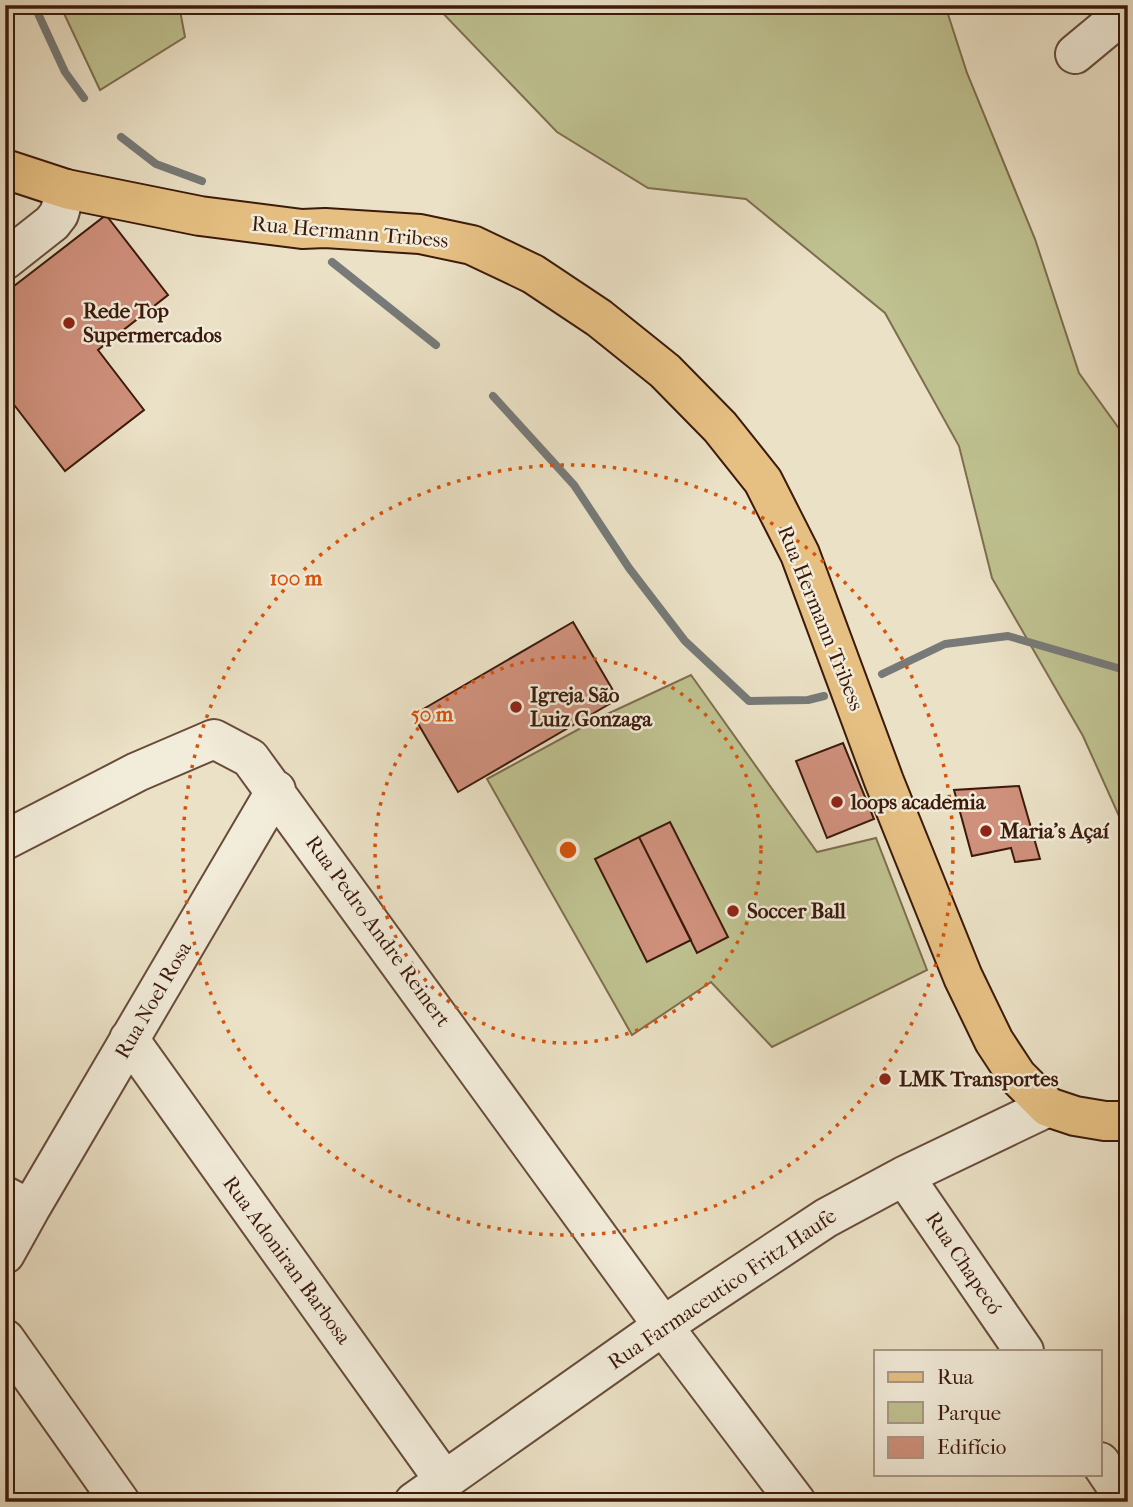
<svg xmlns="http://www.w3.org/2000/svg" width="1133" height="1507" font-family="'IM FELL French Canon',serif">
<rect width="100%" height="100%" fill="#ebe1c6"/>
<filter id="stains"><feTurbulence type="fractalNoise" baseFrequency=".00286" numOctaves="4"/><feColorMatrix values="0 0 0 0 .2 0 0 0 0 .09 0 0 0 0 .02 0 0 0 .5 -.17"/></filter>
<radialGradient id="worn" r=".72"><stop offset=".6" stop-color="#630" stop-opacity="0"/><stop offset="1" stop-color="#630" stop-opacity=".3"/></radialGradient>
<!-- green -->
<path fill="#bfc190" stroke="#7e6e4e" stroke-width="2" d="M60,5H179L185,37L100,90Z
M435,5H945L967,73L1035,239L1079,373L1128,441V836L1083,736L992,578L959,446L885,313L746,199L648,188L557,132Z
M691,675L817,852L876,838L927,970L772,1047L711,982L632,1035L487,779L603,716Z"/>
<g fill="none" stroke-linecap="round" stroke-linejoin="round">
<!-- stream -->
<path stroke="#777a78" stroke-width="8" d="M34,5L65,72L84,98
M121,137L156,164L202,181
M332,262L436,345
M493,396L574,485L629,568L685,641L749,701L808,700L824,696
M882,674L945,644L1008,636L1128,671"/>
</g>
<!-- building -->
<path fill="#cf907c" stroke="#3c1a0b" stroke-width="2" d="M106,215L168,295L98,350L144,410L65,471L5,393V293Z
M573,622L618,699L458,792L413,715Z
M843,743L874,819L827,838L796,761Z
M1019,786L1040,859L1015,862L1011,848L972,856L954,790Z
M670,822L728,937L697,953L639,837Z
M639,837L691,940L647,962L595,859Z"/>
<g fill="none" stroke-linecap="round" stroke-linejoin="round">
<!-- minor casing -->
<g stroke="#684c3a" stroke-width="42">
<path id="minor" d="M1075,54L1128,10
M5,260L52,223L59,214L66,189
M5,840L137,772L214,739L250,758L663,1326L796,1502
M129,1039L444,1480
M904,1176L1024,1351
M5,1196L30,1209L5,1254
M30,1209L276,790
M5,1339L120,1502
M1100,1462L1127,1502
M414,1502L663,1326L826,1218L904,1176L1048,1107"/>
</g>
<!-- major casing -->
<g stroke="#3c1a0b" stroke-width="42">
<path id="major" d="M5,169L66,189L200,216L302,229L325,228L420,234L472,245L533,274L599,318L665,371L720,427L763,481L800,554L884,781L963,977L994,1041L1017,1076L1048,1107L1075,1116L1105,1121H1128"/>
</g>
<!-- minor -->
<use href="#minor" stroke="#f2ecda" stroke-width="38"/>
<!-- major -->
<use href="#major" stroke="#e6c083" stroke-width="38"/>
</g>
<!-- distance rings -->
<g fill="none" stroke="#d7530c" stroke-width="3.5" stroke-dasharray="3.5 7">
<circle cx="568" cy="850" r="193"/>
<circle cx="568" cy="850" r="385"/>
</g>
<!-- markers -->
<g fill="#8f2418" stroke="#f2ecda" stroke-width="2.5">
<circle cx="69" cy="323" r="7"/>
<circle cx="516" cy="707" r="7"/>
<circle cx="837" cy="802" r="7"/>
<circle cx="986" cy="831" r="7"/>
<circle cx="733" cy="911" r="7"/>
<circle cx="885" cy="1079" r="7"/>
</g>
<g text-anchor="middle" stroke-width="5" stroke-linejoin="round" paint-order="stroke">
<!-- street labels -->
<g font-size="21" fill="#3c1a0b" stroke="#f2ecda">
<text transform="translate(350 232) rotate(5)" y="7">Rua Hermann Tribess</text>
<text transform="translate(821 618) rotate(68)" y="7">Rua Hermann Tribess</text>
<text transform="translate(378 931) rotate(54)" y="7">Rua Pedro Andre Reinert</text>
<text transform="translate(153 1000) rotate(-60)" y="7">Rua Noel Rosa</text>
<text transform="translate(287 1260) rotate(54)" y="7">Rua Adoniran Barbosa</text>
<text transform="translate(964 1263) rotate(56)" y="7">Rua Chapecó</text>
<text transform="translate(722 1289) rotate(-34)" y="7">Rua Farmaceutico Fritz Haufe</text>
</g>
<!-- poi labels -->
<g font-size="21" font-weight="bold" fill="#3c1a0b" stroke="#f2ecda" text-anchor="start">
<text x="83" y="318">Rede Top<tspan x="83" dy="24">Supermercados</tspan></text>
<text x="530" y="702">Igreja São<tspan x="530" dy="24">Luiz Gonzaga</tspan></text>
<text x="851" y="809">loops academia</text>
<text x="1000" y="838">Maria's Açaí</text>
<text x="747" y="918">Soccer Ball</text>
<text x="899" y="1086">LMK Transportes</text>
</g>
</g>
<circle cx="568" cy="850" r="10" fill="#d7530c" stroke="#f2ecda" stroke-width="3.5"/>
<g font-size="21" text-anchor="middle" font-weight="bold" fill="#d7530c" stroke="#f2ecda" stroke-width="5" stroke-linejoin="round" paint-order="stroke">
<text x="296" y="585">100 m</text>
<text x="432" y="721">50 m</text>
</g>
<!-- margin -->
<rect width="1133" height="1507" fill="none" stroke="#ebe1c6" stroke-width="28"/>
<rect x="7" y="7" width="1119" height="1493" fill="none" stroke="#3c1a0b" stroke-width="3.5"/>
<rect x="14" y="14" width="1105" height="1479" fill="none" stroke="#3c1a0b" stroke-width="2"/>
<!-- legend -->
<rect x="874" y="1350" width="228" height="126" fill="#f2ecda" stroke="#a99887" stroke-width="2"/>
<rect x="888" y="1372" width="35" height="10" fill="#e6c083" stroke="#a99887" stroke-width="2"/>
<text x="937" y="1384" font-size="21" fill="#3c1a0b">Rua</text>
<rect x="888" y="1402" width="35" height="21" fill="#bfc190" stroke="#a99887" stroke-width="2"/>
<text x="937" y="1420" font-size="21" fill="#3c1a0b">Parque</text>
<rect x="888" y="1437" width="35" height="21" fill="#cf907c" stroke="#a99887" stroke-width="2"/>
<text x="937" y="1454" font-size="21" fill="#3c1a0b">Edifício</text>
<rect width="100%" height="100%" filter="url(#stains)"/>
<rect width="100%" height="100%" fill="url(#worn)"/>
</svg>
